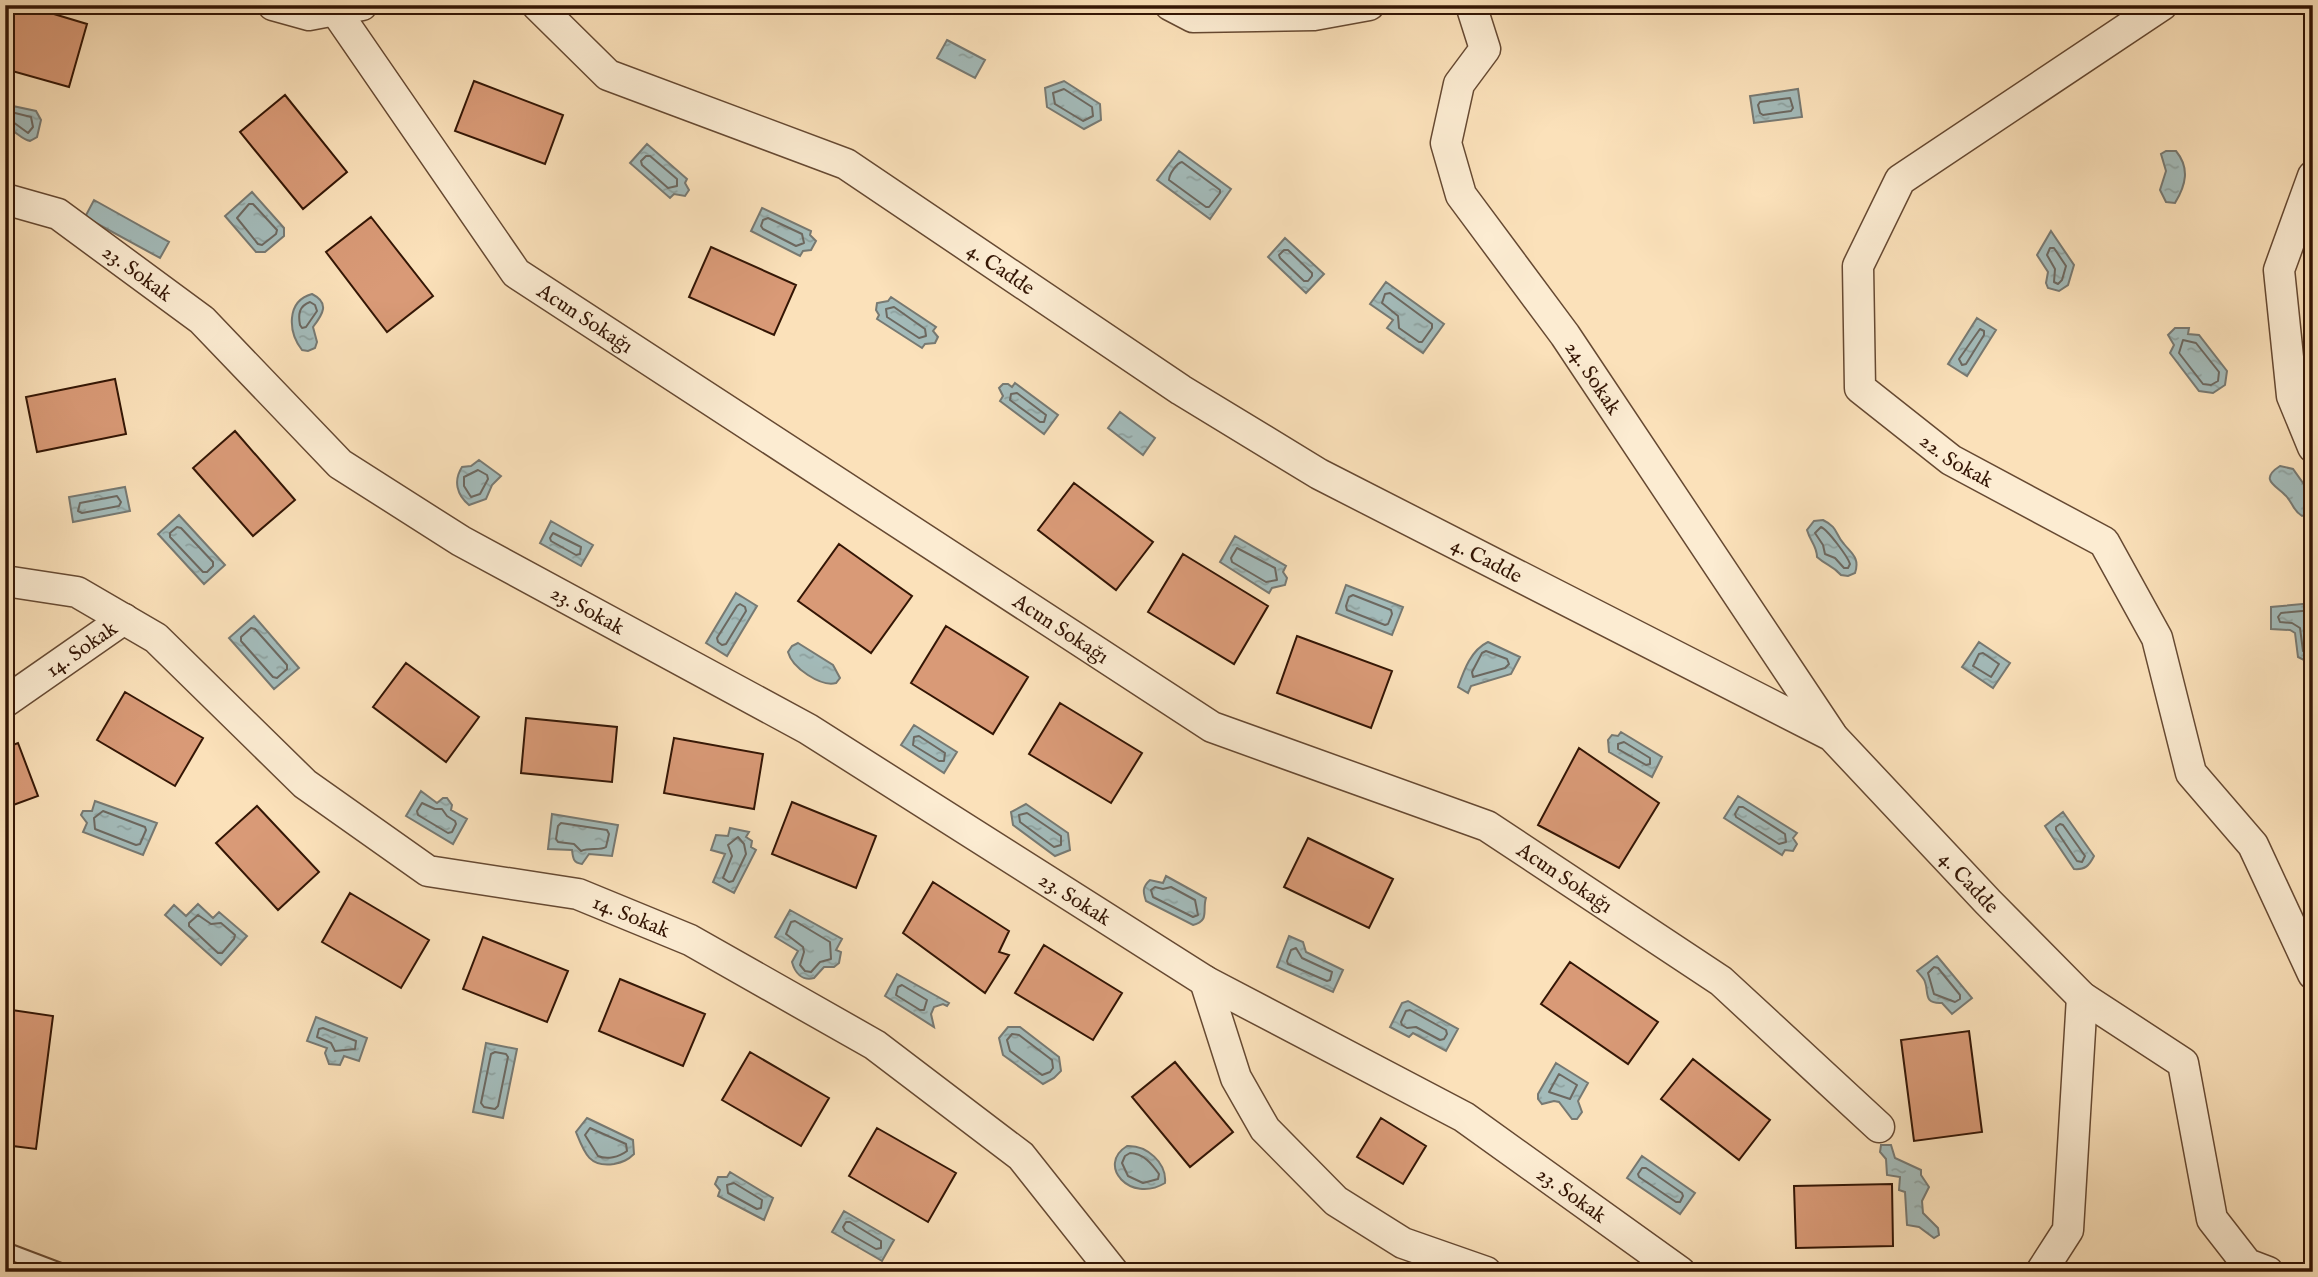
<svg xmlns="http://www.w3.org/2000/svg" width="2318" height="1277" font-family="'IM FELL English',serif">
<defs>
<pattern id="water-ripples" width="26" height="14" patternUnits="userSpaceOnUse" patternTransform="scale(1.75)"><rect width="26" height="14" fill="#a3bbba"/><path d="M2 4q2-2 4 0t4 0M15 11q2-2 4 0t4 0" fill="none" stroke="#8da09e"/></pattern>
</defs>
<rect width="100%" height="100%" fill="#fbe1ba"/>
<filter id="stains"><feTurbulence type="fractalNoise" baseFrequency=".00286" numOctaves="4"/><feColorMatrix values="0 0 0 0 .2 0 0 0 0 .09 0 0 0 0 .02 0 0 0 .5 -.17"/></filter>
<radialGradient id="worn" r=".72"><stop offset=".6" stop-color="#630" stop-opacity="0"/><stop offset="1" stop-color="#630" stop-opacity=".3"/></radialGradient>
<!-- water -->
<path fill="url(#water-ripples)" stroke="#777972" stroke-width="2" d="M947,40L985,60L975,78L937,58Z
M1064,81L1100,104L1101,120L1084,129L1047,107L1045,88Z
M1798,89L1802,117L1754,123L1750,96Z
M5,98L13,106L36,111L41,120L37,137L30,141C20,139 15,129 5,128Z
M647,144L687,179L685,183L689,190L685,196L674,194L670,198L630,163Z
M1179,151L1231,189L1210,219L1157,180Z
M2166,151H2176C2190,168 2186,185 2175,203L2166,202L2160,190L2166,171L2161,154Z
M252,192L284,228V236L265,252H256L225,216Z
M94,200L169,242L160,258L85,217Z
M762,208L811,231L810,235L816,241L811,250L803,251L800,256L751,231Z
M2051,231L2074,265L2068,285L2059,291L2048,288L2046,283L2048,272L2037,255Z
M1285,238L1324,274L1306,293L1268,257Z
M1386,282L1444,324L1423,353L1387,328L1393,320L1370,304Z
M312,294C330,303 323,314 313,327L317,342L315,348L308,351L302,350C288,332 286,301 312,294Z
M891,297L936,327L933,331L938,337L935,343L925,344L922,348L877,319L879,315L876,310L877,303L888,301Z
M1977,318L1996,330L1967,376L1948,364Z
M2175,328H2189L2188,334L2199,335L2227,371L2225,385L2213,393L2199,391L2170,353L2174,345L2168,335Z
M1015,383L1058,415L1044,434L1000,401L1003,396L999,388L1003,384H1008L1012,387Z
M1120,412L1155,438L1143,455L1108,428Z
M479,460L501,476L492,485L486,499L469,505C457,495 453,481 462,467L471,466Z
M2280,466L2293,469L2313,497V512L2302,516C2292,510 2293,502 2285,495C2277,486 2258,480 2280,466Z
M125,487L130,511L73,522L69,497Z
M179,515L225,565L204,584L158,534Z
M1823,520C1839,528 1834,533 1844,544C1852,554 1860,558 1855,573L1848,576L1841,575C1831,564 1827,566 1817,557C1817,546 1810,541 1807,530L1814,521Z
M551,521L593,545L581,566L540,543Z
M1235,536L1286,566L1283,572L1287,578L1285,585L1272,588L1269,593L1220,562Z
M1346,585L1403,607L1392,635L1336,613Z
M736,593L757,606L727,656L706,643Z
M2313,603V661H2306L2298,657L2295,633L2290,630L2271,629V607Z
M254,616L299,668L274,689L229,638Z
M1488,642L1520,657L1511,674L1471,686L1468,693L1458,687C1464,670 1471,650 1488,642Z
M1979,642L2010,663L1993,688L1962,667Z
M798,643L833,665L840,678L836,683C821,687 792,668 788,652L792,646Z
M914,725L957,752L944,773L901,745Z
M1621,732L1662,757L1652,777L1609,752L1608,740L1612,735L1618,736Z
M421,791L437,803L443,798H447L452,805L451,810L467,819L453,844L406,816Z
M1738,796L1797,833L1793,838L1797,844L1793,851L1785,850L1782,855L1724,818Z
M95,801L157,823L143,855L83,832L87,823L81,815L83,811H92Z
M1026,804L1068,833L1070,850L1055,856L1013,825L1011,812Z
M2063,812L2094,856C2089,866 2085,870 2074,869L2045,826Z
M552,814L618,825L612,856L589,854L582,864C573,863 573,858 572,850L548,849Z
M730,828L749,832L746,837L752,841L751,847L756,850L734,893L713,882L725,854L711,850L716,835L728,836Z
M1166,876L1206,898C1202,910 1210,921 1193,925L1146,901C1143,892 1142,887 1150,880L1163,883Z
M198,904L213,918L219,912L247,936L221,965L165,915L174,905L186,916Z
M790,910L842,939L836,950L841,952L839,963L834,967H824L814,978C802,981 795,973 792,962L798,951L775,937Z
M1289,936L1303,942L1306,952L1343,970L1333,992L1277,967Z
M1937,956L1972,998L1952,1014L1942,1003C1923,1004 1929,993 1925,982C1924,978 1920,975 1917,971Z
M897,974L949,1003L947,1006L943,1004L934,1007L931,1014L934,1027L885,996Z
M1408,1001L1458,1029L1446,1051L1413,1033L1409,1037L1390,1027L1402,1003Z
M316,1017L367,1038L359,1061L344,1056L340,1065L329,1064L325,1053L327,1048L307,1041Z
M1008,1027H1020L1059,1057L1061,1071L1054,1078L1043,1084L1003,1055L999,1038Z
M486,1043L517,1049L503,1118L473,1112Z
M1556,1063L1588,1083L1578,1101L1582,1112L1577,1119H1572L1559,1102L1554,1101L1542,1104L1538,1099V1094Z
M587,1118L633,1140L634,1154C628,1160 623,1162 614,1164C589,1168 584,1152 576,1132Z
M1881,1145H1891L1895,1158L1921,1170V1175L1929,1187L1922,1201L1923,1213L1938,1228L1939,1235L1934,1238L1919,1227L1907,1225L1905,1192L1899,1190L1900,1177L1887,1175L1886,1159L1880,1152Z
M1127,1146C1147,1145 1167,1163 1165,1183C1130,1204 1096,1165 1127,1146Z
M1642,1156L1695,1193L1680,1214L1627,1178Z
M730,1172L773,1198L764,1220L718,1196L720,1190L715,1184L718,1177H727Z
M844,1211L894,1240L882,1261L832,1232Z"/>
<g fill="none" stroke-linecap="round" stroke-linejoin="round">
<!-- shore -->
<path stroke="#6c6860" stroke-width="2" d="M1064,89L1092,107L1093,116L1083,121L1055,104L1053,93Z
M1790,98L1793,108L1791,111L1763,115L1760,113L1758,105L1760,102Z
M5,108L11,112L31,117L33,127L28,133L13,122L5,121
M646,156H650L677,179V186L668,188L642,165L641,161Z
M1182,162L1220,190V193L1209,207H1206L1169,180C1169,174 1177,163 1182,162Z
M249,204H253L277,230L276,234L262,245L258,244L237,218Z
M768,218L802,234L804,243L796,246L763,229L761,226L763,220Z
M2050,248H2054L2066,266L2062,280L2058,284L2054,282L2055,269L2047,255Z
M1284,250H1288L1312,273V276L1308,281H1304L1280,258L1279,255Z
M1390,293L1432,324V328L1422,342H1419L1399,328L1398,316L1382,303L1385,294Z
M310,302L315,305L317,311L306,327L302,328L300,325C298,314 299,306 310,302Z
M894,307L925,329L926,336L919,338L887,317L886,309Z
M1980,329L1984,331V335L1966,364L1962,365L1959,359Z
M2183,340L2196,343L2219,372L2218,381L2211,385L2203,384L2179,353Z
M1017,393L1046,415L1044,422H1040L1010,400L1011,394Z
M478,470L487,475L488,479L480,494L471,497L464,486V477Z
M117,496L121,502L119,506L82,513L78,511L80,503Z
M177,527L181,528L213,562V566L207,572H203L170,537V533Z
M1821,527C1828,530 1848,557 1850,564L1848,568H1844L1835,558L1825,554L1823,545L1815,533Z
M553,533L581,547L580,554L576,555L551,541L550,538Z
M1237,548L1275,568L1277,580L1266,582L1232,562L1231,558Z
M1353,595L1391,610L1392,614L1388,624L1385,625L1347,610L1346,606L1349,597Z
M740,604L745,607L746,611L726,644L722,645L718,642L717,638L737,606Z
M2313,610L2281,613L2278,617L2280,622L2292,623L2300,628L2303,651L2313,654
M251,628L255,629L287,665V669L277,678L273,677L241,641V637Z
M1486,651L1507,659L1509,664L1505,668L1473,677L1472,672L1482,653Z
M1983,653L1999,664L1991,677L1973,666L1979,654Z
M919,736L945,753L944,761H939L913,745L914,737Z
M1624,742L1650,758V764L1646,765L1618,749V744Z
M422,803L435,809H442L447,816L455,821L456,824L452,832L448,833L418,815L417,811Z
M1739,807H1743L1785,834L1786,842L1779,844L1736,817L1735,814Z
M103,811L145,827L146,830L140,844L136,845L95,829L94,818Z
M1027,813L1061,836V845L1054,847L1020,822L1019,815Z
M561,823L607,830L609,834L606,847C600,851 589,847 581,851L574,844L558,842L556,839L558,826Z
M2060,824L2063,825L2085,856L2082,862L2077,861L2056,830V827Z
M738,837L744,844L746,854L733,881L729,882L723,878L732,856L728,845Z
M1155,887L1163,889L1171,887L1195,900L1198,915L1193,917L1153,897L1151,890Z
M198,915L211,924L221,923L235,935L234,939L222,953H218L189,926V923Z
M795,921L830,942L831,959L820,962L811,972L805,971L800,965L804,952L803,947L786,934L791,922Z
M1296,948L1302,958L1332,972L1330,980L1327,981L1288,964L1287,961L1291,950Z
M1934,967L1938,968L1960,995V999L1955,1002L1934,994L1928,973Z
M902,985L927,1000L924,1010H920L896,995L898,987Z
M1410,1010L1446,1030L1447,1034L1444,1039L1440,1040L1416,1027L1407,1028L1402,1025L1401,1022L1406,1011Z
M323,1028L356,1041L355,1049L335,1051L331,1043L317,1037L319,1029Z
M1012,1034L1019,1035L1052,1060L1053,1068L1050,1072L1042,1075L1010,1051L1007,1040Z
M495,1052L506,1054L508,1057L498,1106L495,1109L484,1107L481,1103L491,1054Z
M1559,1074L1577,1085L1570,1099L1549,1092Z
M590,1128L626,1144L627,1151C619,1157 607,1160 598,1156L585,1135Z
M1130,1153C1143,1153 1152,1164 1159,1174L1158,1179L1143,1183L1128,1176L1122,1163L1125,1156Z
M1642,1168H1646L1682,1193L1683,1196L1680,1202H1676L1639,1177L1638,1174Z
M734,1183L762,1200L761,1208L757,1209L728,1193L727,1185Z
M846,1222H850L881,1241V1248L876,1249L845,1231L843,1227Z"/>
</g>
<!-- building -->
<path fill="#d99a77" stroke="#341605" stroke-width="2" d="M5,5H24L87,24L69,87L5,69Z
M474,81L563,115L545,164L455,131Z
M285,95L347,172L303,209L240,132Z
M371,217L433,296L387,332L326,252Z
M711,247L796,285L774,335L689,297Z
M115,379L126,434L37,452L26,397Z
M235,431L295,500L253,536L193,468Z
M1074,483L1153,542L1116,590L1038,530Z
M839,544L912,596L871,653L798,601Z
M1183,554L1268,606L1234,664L1148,612Z
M946,626L1028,677L993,734L911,683Z
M1297,636L1392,671L1371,728L1277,693Z
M406,663L479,717L446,762L373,707Z
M125,692L203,738L175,786L97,740Z
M1060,703L1142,753L1111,803L1029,754Z
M526,718L617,727L612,782L521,773Z
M674,738L763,754L754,809L664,793Z
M18,743L38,796L5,808V748Z
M1579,748L1659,803L1619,868L1538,825Z
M792,802L876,836L856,888L772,854Z
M257,806L319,872L278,910L216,843Z
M1308,838L1393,879L1369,928L1284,887Z
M933,882L1009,931L999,952L1009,955L985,993L903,933Z
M350,893L429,940L401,988L322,942Z
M483,937L568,971L547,1022L463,989Z
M1044,945L1122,993L1093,1040L1015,993Z
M1570,962L1658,1022L1628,1064L1541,1004Z
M620,979L705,1014L683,1066L599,1031Z
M5,1009L53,1016L36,1149L5,1145Z
M1969,1031L1982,1132L1914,1141L1901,1040Z
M750,1052L829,1098L801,1146L722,1100Z
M1693,1059L1770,1120L1739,1160L1661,1099Z
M1175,1062L1233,1132L1190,1167L1132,1097Z
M1381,1118L1426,1146L1403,1184L1357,1157Z
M877,1128L956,1173L928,1222L849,1176Z
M1892,1184L1893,1246L1796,1248L1794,1186Z"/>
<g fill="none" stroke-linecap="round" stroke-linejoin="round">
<!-- lane casing -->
<g stroke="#664932" stroke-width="18">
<path id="lane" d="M5,1250L63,1272"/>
</g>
<!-- street casing -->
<g stroke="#664932" stroke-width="33">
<g id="street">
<path d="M273,5L309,15L362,5"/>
<path id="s1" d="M537,5L608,75L846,164L1181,390L1319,474L1832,736L1988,902L2082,997L2183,1063L2212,1219L2247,1264L2268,1272"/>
<path d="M1170,5L1193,17L1314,15L1369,5"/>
<path id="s2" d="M1471,5L1485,49L1459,84L1446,143L1461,195L1565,335L1831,734"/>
<path id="s3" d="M2162,5L1900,180L1858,266L1860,388L1951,460L2104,542L2157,638L2191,773L2253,845L2313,974"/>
<path id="s4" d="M335,10L516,273L1212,727L1487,826L1721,981L1879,1127"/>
<path d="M2313,176L2279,270L2292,396L2313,447"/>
<path id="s5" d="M5,199L58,214L202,320L340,464L461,541L808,729L1205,981L1464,1117L1680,1272"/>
<path id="s6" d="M5,581L77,592L156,638L305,784L428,871L578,894L690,940L875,1045L1021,1156L1113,1272"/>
<path id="s7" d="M5,702L124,619"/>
<path d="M1205,981L1236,1078L1265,1129L1336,1201L1403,1243L1486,1272"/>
<path d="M2041,1272L2068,1230L2082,997"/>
</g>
</g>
<!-- lane -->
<use href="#lane" stroke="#fcecd2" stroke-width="14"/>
<!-- street -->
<use href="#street" stroke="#fcecd2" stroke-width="30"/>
</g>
<g text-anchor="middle" stroke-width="5" stroke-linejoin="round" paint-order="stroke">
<!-- street labels -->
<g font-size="21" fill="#341605" stroke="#fcecd2">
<text dy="7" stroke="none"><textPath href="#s1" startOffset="541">4. Cadde</textPath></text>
<text dy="7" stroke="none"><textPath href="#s5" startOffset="154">23. Sokak</textPath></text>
<text dy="7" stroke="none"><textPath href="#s4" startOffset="402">Acun Sokağı</textPath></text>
<text dy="7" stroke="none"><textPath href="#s2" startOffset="430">24. Sokak</textPath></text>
<text dy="7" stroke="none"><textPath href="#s3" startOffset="654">22. Sokak</textPath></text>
<text dy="7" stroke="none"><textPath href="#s1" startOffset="1108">4. Cadde</textPath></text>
<text dy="7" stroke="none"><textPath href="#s5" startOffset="721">23. Sokak</textPath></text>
<text dy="7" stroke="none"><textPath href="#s4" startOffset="970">Acun Sokağı</textPath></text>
<text dy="7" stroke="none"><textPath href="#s7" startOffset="93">14. Sokak</textPath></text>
<text dy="7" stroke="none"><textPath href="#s4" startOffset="1536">Acun Sokağı</textPath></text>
<text dy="7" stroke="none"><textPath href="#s1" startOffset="1696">4. Cadde</textPath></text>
<text dy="7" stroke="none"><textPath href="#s5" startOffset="1288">23. Sokak</textPath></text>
<text dy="7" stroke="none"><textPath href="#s6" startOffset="733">14. Sokak</textPath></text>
<text dy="7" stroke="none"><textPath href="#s5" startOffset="1867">23. Sokak</textPath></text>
</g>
</g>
<!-- margin -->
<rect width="2318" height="1277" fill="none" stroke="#fbe1ba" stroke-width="28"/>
<rect x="7" y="7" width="2304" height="1263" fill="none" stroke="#341605" stroke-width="3.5"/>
<rect x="14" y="14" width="2290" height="1249" fill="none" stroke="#341605" stroke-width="2"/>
<rect width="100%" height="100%" filter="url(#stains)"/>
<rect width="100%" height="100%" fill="url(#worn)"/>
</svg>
